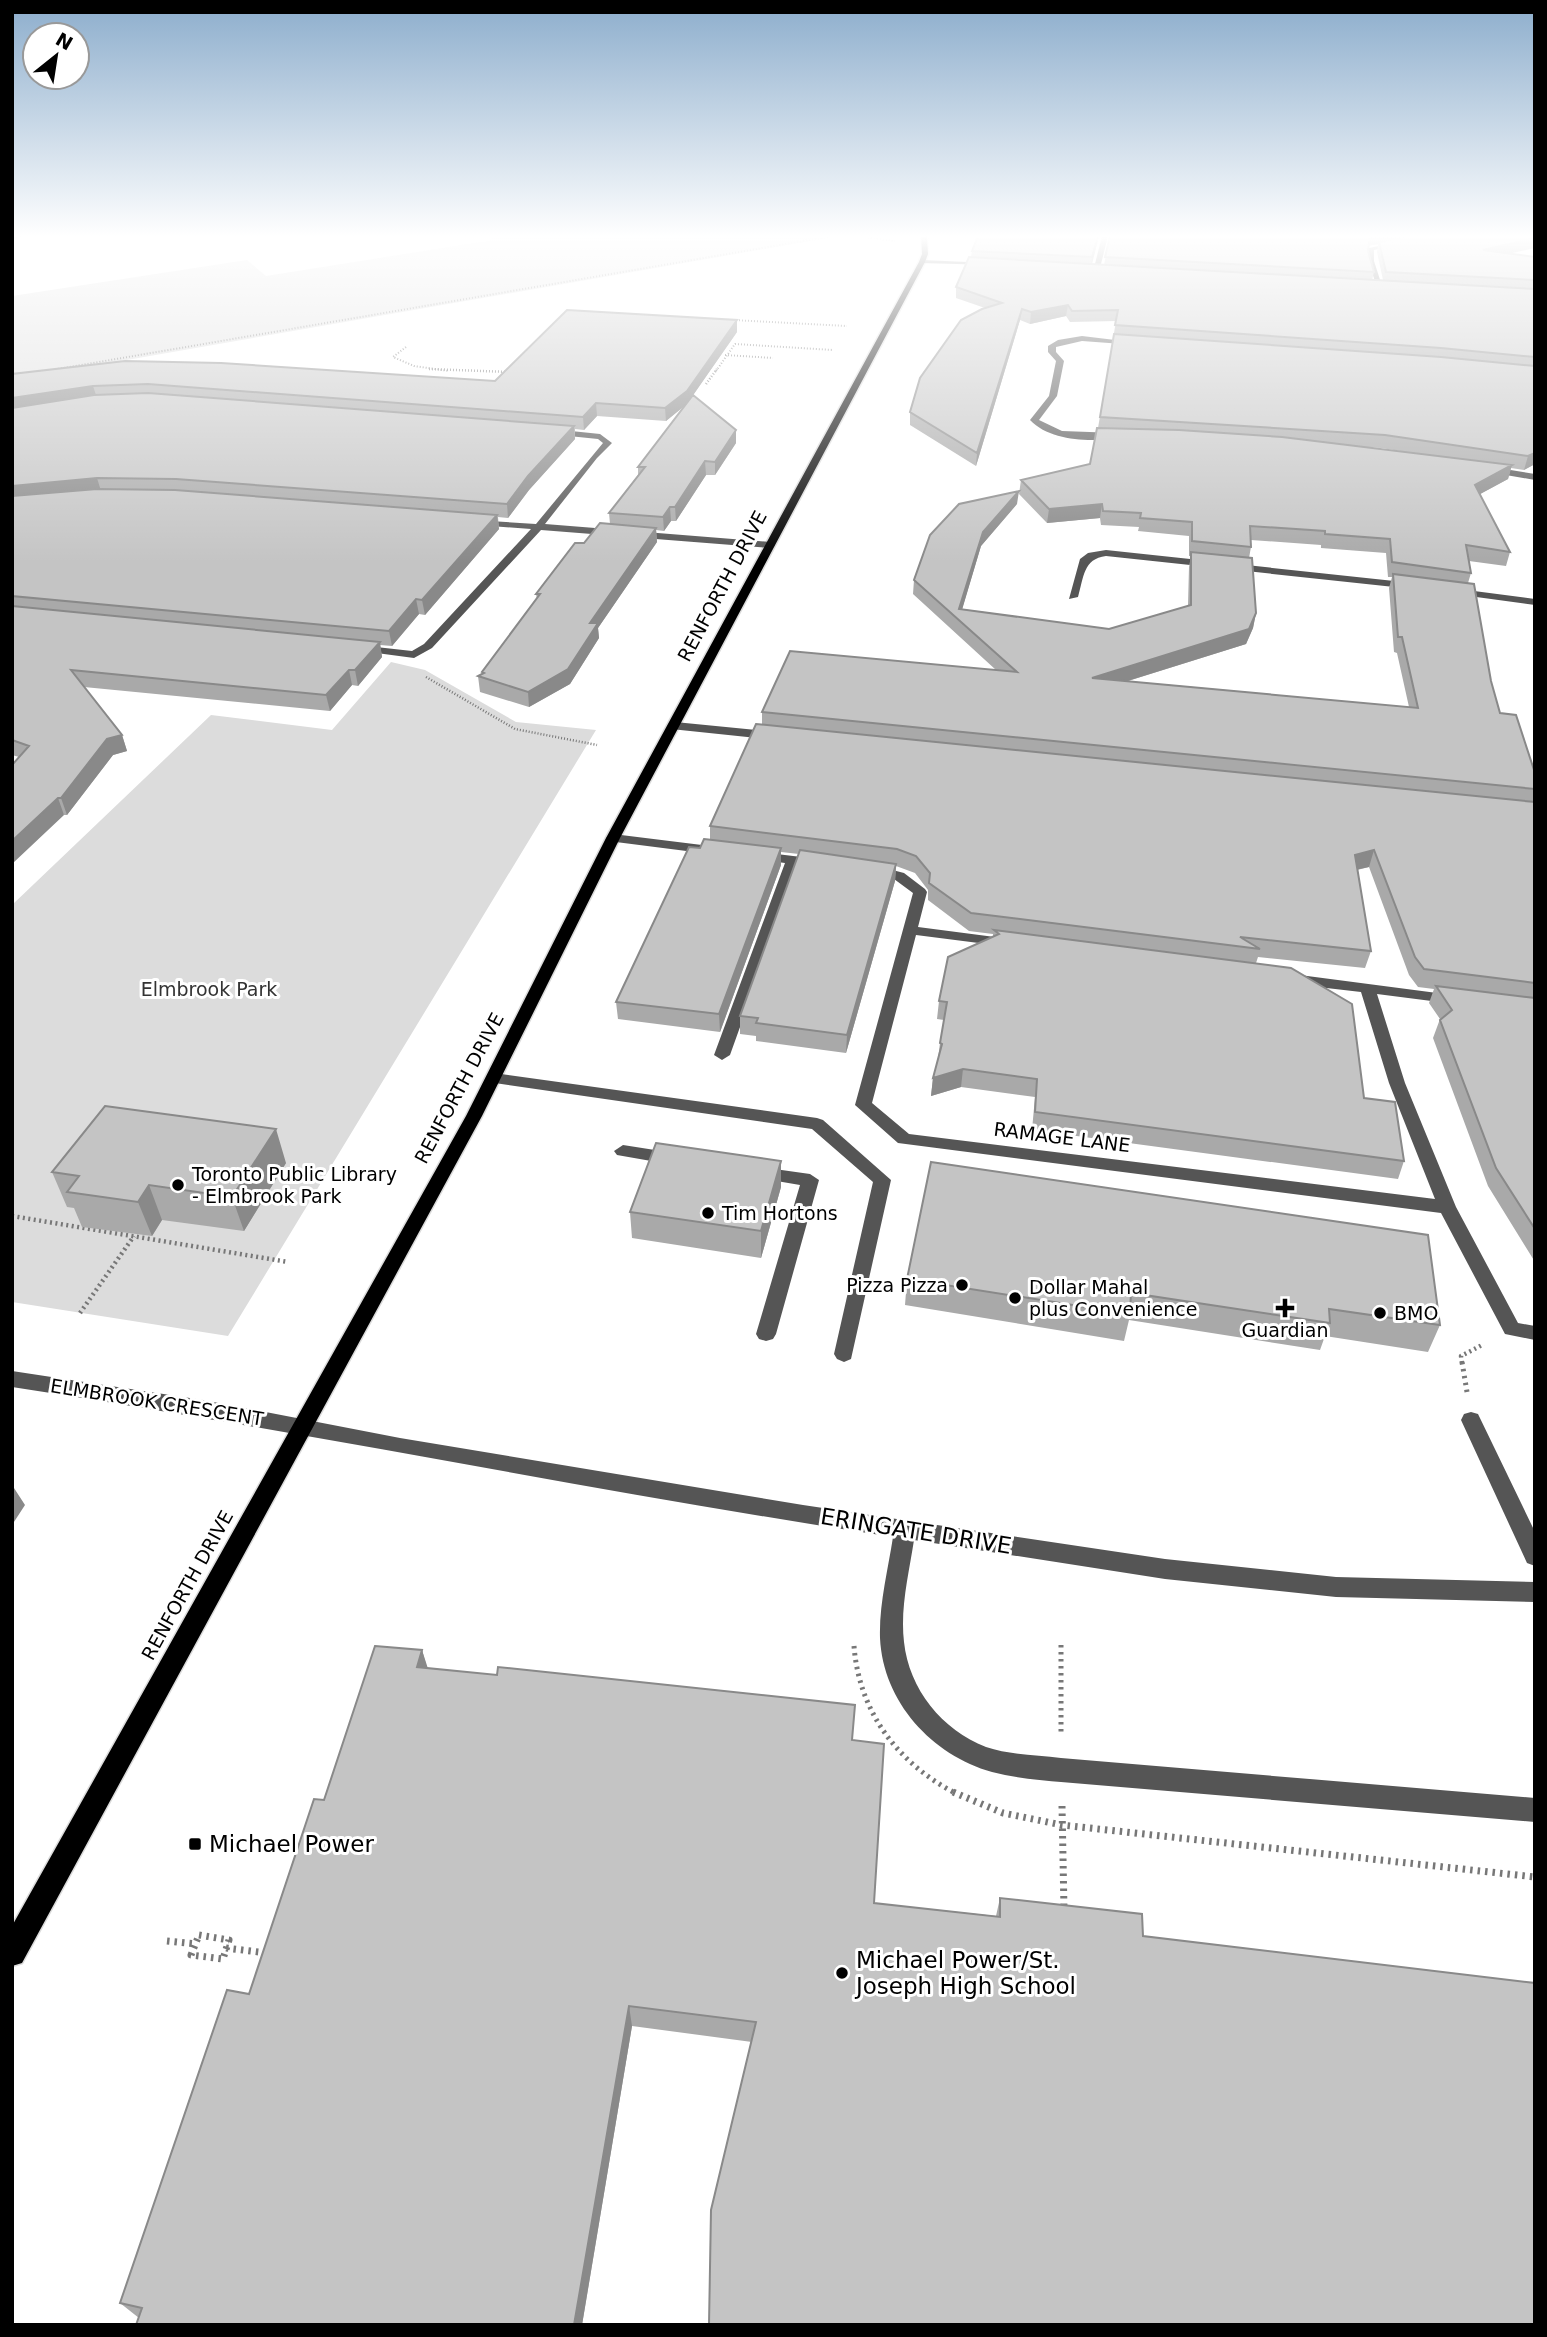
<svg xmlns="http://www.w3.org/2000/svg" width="1547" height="2337" font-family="'DejaVu Sans',sans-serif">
<rect width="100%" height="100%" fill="#fff"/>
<!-- green -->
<path fill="#dcdcdc" d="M488,236H839L12,380V296L247,260L266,276L493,240Z
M391,662L425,670L516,722L596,730L228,1336L12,1302V905L211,715L332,730Z"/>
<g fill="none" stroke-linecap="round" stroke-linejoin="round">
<!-- major casing -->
<g stroke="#dbdbdb" stroke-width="3">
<path id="major" d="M12,236H24L12,239Z
M921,236H927L928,254L925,262L620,838L482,1116L22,1963L12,1966V1926L466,1116L606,838L919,262L922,254Z"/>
</g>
<!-- path-far4 -->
<path stroke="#777" stroke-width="2" stroke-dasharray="1 2" stroke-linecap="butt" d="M856,236L895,241
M733,320L847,326
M406,347L393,357L414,366L449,371
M725,355L773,358
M58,369L832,236
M716,371L735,344L833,350"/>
<!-- path-far3 -->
<path stroke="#777" stroke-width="2.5" stroke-dasharray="1 2" stroke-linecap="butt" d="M429,369L509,372
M706,384L717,369
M426,677L515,729L597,745"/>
<!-- path-far2 -->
<path stroke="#777" stroke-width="4.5" stroke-dasharray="2 3.5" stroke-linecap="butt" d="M12,1216L288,1262
M80,1313L134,1236
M1462,1363L1461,1356L1484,1344"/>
<!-- path-far1 -->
<path stroke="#777" stroke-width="5" stroke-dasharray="2.5 4.5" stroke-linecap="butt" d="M1462,1362L1467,1392
M1061,1645V1735
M854,1646C859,1712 898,1764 957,1794"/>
<!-- path -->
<path stroke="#777" stroke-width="7" stroke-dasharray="2.5 5" stroke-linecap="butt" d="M953,1792L1003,1813L1062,1825L1535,1877
M1062,1806L1064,1910
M199,1935L229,1940L223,1959L191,1955Z
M167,1941L196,1944
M226,1948L267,1953"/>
<!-- minor -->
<path fill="#555" fill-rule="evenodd" d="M1102,236H1108L1099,272L1096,274L1093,272Z
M1427,236H1440L1374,250V261L1382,286L1377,287L1368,261L1369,248Z
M922,260L990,263L993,265L920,263Z
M1082,336L1140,343L1136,345L1082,341L1056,347V352L1064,361L1057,396L1039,420L1062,431L1117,433L1120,438C1092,442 1051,442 1030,420L1049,396L1056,361L1048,352V346L1058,340Z
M552,429L600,434L612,443L597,458L545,524L770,542L775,545L770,548L541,530L432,648L414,658L354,650L352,648L358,645L412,651L424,644L531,529L477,525L472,522L474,520L536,524L603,443L598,439L549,434Z
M1486,466L1535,474V480L1483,471L1482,469Z
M1106,550L1413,583L1418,586L1413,589L1106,556C1083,559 1084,577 1078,597L1069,599L1080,559L1088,553Z
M1451,588L1535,599V605L1447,593V589Z
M675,722L776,732L782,736L776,740L671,729V723Z
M613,834L710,846L717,850L710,854L608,841L606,838Z
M759,852L818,859L825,863L818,867L798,865L730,1055L722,1060L714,1055L785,863L754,859V853Z
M873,865L904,873L925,889L927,892L918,927L1010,939L1017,943L1010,947L916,935L872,1103L909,1134L1435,1199L1389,1083L1361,992L1292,984L1284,979L1292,974L1460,996L1463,999L1455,1004L1377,994L1405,1083L1456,1207L1518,1323L1535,1326V1340L1505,1334L1441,1213L898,1143L855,1105L913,893L894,879L868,872V866Z
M494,1073L817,1118L823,1120L891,1180L851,1359L844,1362L837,1359L834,1354L873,1182L812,1129L488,1082L486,1078Z
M623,1145L674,1153L683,1159L674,1165L617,1155L614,1151Z
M760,1167L810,1174L819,1180L776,1334L773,1339L766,1341L759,1339L756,1334L800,1185L754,1177L751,1173L754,1169Z
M12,1371L203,1400L400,1438L803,1505L1165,1559L1336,1577L1535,1582V1602L1336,1597L1165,1579L914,1540C909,1573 900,1608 904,1642C909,1689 942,1730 986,1747C1010,1755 1037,1755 1061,1758L1535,1798V1822L1061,1782C1038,1780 1015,1778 992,1772C932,1755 883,1702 880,1638C879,1604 888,1570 893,1537C598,1492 307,1432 12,1387Z
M1471,1412L1478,1414L1535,1532V1566L1527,1563L1461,1420L1464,1414Z"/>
<!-- major -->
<use href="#major" fill="#000" fill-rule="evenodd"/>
</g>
<!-- wall -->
<path fill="#a9a9a9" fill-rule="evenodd" d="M1099,236L1092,264L1104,265L1110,236H1535L1509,253L1535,257V464L1524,470L1511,468L1508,479L1480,494L1510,552L1506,566L1469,561L1471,573L1468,583L1491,681L1500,713L1535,773V1262L1488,1186L1433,1038L1440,1019L1429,1003L1434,989L1418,987L1409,975L1369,867L1357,870L1371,951L1365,968L1258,957L1256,963L1364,1098L1404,1161L1398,1179L1032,1130L1035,1097L961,1087L931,1096L933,1078L938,1059L940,1043L944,1020L937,1019L939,1001L993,937V934L969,931L928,900V890L915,873L896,866L895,881L846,1053L756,1041V1036L740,1034V1016L799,854L781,852V865L720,1032L618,1019L616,1002L700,848L710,840V826L762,725V712L996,670L913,594L914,580L1017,504L981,546L962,609L1109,629L1188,606L1189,567L1191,556H1189V536L1138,531L1139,527L1101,525L1100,518L1047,523L1019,494L1021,480L1090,464L1098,428L1116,321L1070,322L1066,316L1030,324L1020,320L976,466L910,425V412L985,308L956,298V287L971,257L972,251ZM1378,244L1377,252L1383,280H1372L1374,272L1368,251V246ZM1366,447L1381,448L1413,453ZM1251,540L1321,545V548L1386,553L1388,577H1392L1389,588L1394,652L1397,653L1409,707L1128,681L1246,644L1253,628L1256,613L1249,558L1251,547Z
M737,332L693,395L736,443L715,475H706L676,521H671L664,531L656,530L657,542L598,628L599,638L570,684L529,707L480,692L478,676L482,674V672L537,599L536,594L584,543L610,524L609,513L638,475V467L684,406L666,421L597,416L584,430L575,429V439L529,490L508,518L498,517L499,529L425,615L419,614L392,646L380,645L382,657L358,686L352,685L330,711L84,687L122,735L127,751L113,755L67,815H64L19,757L12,755V374L495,381Z
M931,1162L1440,1325L1428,1352L1325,1336L1320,1350L1129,1320L1124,1341L905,1305L907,1279Z
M286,1163L244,1231L162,1220L152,1236L82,1227L74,1208L67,1207L52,1172Z
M781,1187L761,1258L632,1238L630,1212Z
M422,1650L427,1668L852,1740L874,1903L996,1916L1000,1898L1071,1906L752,2042L632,2026L582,2325H137L139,2318L120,2303L249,1994L324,1800Z"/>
<!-- shaded-wall -->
<path fill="#898989" d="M1098,236H1099L1091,267L1092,257Z
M1369,236H1425L1379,242L1378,244L1367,246Z
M1535,238V248L1480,260L1483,250Z
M1068,305L1066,316L1030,324L1031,312Z
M1022,309L1020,320L976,466L977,453Z
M737,320V332L687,404L666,421L665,408Z
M93,386L97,398L12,411V398Z
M596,403L597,416L584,430L583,417Z
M574,426L575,439L529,490L508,518L507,504L528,476Z
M736,430V443L715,475V462Z
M1535,453V464L1524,470L1528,456Z
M705,461L706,475L676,521L675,507Z
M1512,465L1508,479L1471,499L1475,485Z
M97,478L101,491L12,500V486Z
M1019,491L1017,504L981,546L959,620V609L983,532Z
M1102,504L1100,518L1047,523L1049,509Z
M670,507L671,521L664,531L663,517Z
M497,515L499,529L425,615L422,600Z
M656,528L657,542L598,628L599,638L570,684L529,707L528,692L590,623Z
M416,599L419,614L392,646L389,631Z
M1256,613L1253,628L1246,644L1089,693L1092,678Z
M380,642L382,657L358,686L355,670Z
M349,670L352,685L330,711L326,695Z
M122,735L127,751L113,755L67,815L61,798L107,739Z
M58,798L64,815L12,864V841Z
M781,848V865L720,1032L719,1014Z
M1374,850L1369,867L1350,871L1355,855Z
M896,864L895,881L846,1053L847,1035Z
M963,1069L961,1087L931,1096L933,1078Z
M276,1129L286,1163L244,1231L232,1197Z
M781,1161V1187L761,1258V1231Z
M149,1185L162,1220L152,1236L138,1202Z
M14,1488L25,1505L12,1525V1491Z
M422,1650L430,1675L417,1667Z
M629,2006L632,2026L582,2325H574Z"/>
<!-- building -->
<path fill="#c4c4c4" stroke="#898989" stroke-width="2" d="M978,236H1098L1092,257L972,251Z
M1110,236H1370L1368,251L1374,272L1105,257Z
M1407,236H1535V238L1483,250L1535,257V280L1386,272L1379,242Z
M969,257L1535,289V357L1441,348L1115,325L1118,310L1072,311L1068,305L1031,312L1022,309L977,453L910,412L920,378L961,320L982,309L1002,303L956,287Z
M567,310L737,320L687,391L665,408L596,403L583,417L148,384L93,386L12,398V374L125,361L221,363L495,381Z
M1114,334L1441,357L1535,366V453L1528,456L1385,435L1100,417Z
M148,393L574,426L528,476L507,504L176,479L97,478L12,486V408L94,395Z
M693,395L736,430L715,462L705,461L675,507H670L663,517L609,513L645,467H638Z
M1097,428L1179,430L1282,437L1512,465L1475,485L1510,552L1466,545L1471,573L1392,562L1390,539L1325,534V531L1250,526L1251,547L1192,541V522L1140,518L1141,513L1103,511L1102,504L1049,509L1021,480L1090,464Z
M97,489L175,490L497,515L422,600L416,599L389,631L12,596V496Z
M1019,491L983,532L959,609L1109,629L1191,605V552L1252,558L1256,613L1249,629L1092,678L1418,708L1402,637H1398L1393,574L1474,584L1491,681L1500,713L1516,715L1535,773V789L762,712L790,651L1017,672L914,580L930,535L959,504Z
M600,523L656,528L590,623H598L568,669L528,692L478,676L484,673L482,672L540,594H536L575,543H584Z
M12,606L380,642L355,670H349L326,695L71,670L122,735L107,739L61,798H58L12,841V765L29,746L12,740Z
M756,724L1535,802V983L1424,969L1415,957L1374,850L1355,855L1371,951L1240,937L1260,949L971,913L929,883L930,873L916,856L897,849L710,826Z
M704,839L781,848L719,1014L616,1002L689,847L700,848Z
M800,850L896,864L847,1035L756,1023L758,1018L740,1016Z
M994,930L1291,968L1352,1004L1364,1098L1395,1102L1404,1161L1035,1112L1037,1079L963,1069L933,1078L942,1044L940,1043L947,1002L939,1001L948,957L999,934Z
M1436,986L1535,998V1229L1496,1168L1440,1020L1452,1010Z
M105,1106L276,1129L232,1197L149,1185L138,1202L67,1192L79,1176L52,1172Z
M656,1143L781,1161L761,1231L630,1212Z
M931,1162L1428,1235L1440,1325L1329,1309L1330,1323L1131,1293L1130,1314L907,1279Z
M375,1646L422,1650L417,1667L497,1675L498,1667L855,1705L852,1740L884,1744L874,1903L1000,1917V1898L1142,1914L1143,1936L1535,1983V2325H709L711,2210L756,2022L629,2006L574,2325H136L142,2308L120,2303L227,1990L249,1994L314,1799L324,1800Z"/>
<!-- sky -->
<linearGradient id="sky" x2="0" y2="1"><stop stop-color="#8cadcc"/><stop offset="0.42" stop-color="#fff"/><stop offset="1" stop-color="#fff" stop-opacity="0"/></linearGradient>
<rect width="1547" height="563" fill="url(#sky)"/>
<!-- markers -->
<g fill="#000" stroke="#fff" stroke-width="2.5">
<circle cx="178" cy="1185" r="7"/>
<circle cx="708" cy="1213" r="7"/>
<circle cx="962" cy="1285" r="7"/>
<circle cx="1015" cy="1298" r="7"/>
<path d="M1281.5 1297.5h7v7h7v7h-7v7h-7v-7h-7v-7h7z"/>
<circle cx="1380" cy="1313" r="7"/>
<rect x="188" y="1837" width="14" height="14" rx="3.5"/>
<circle cx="842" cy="1973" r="7"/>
</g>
<g text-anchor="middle" stroke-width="6" stroke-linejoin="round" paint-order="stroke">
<!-- street labels -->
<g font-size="19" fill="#000" stroke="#fff">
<text transform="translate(722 586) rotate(-62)" y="7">RENFORTH DRIVE</text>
<text transform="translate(459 1088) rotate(-62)" y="7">RENFORTH DRIVE</text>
<text transform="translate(1062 1137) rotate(7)" y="7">RAMAGE LANE</text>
<text transform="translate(157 1402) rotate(9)" y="7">ELMBROOK CRESCENT</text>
<text transform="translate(187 1585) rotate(-61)" y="7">RENFORTH DRIVE</text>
</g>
<!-- park labels -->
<g font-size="19" fill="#333" stroke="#fff">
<text x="209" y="996">Elmbrook Park</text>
</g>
<!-- poi labels -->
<g font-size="19" fill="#000" stroke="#fff" text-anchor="start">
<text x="192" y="1181">Toronto Public Library<tspan x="192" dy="22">- Elmbrook Park</tspan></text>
<text x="722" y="1220">Tim Hortons</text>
<text x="948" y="1292" text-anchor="end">Pizza Pizza</text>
<text x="1029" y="1294">Dollar Mahal<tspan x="1029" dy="22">plus Convenience</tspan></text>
<text x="1394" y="1320">BMO</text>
<text x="1285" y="1337" text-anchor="middle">Guardian</text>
</g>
<!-- near-street labels -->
<g font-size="23" fill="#000" stroke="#fff">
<text transform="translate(916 1531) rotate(9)" y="8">ERINGATE DRIVE</text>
</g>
<!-- near-poi labels -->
<g font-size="23" fill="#000" stroke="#fff" text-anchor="start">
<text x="209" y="1852">Michael Power</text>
<text x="856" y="1968">Michael Power/St.<tspan x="856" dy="26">Joseph High School</tspan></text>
</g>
</g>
<!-- border -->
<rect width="1547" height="2337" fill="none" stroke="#000000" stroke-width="28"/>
<!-- north arrow -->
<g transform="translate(56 56) rotate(30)"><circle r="33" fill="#ffffff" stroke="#999999" stroke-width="2"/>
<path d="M0-5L12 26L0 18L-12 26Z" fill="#000000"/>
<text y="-10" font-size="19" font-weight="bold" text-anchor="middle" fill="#000000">N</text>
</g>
</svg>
